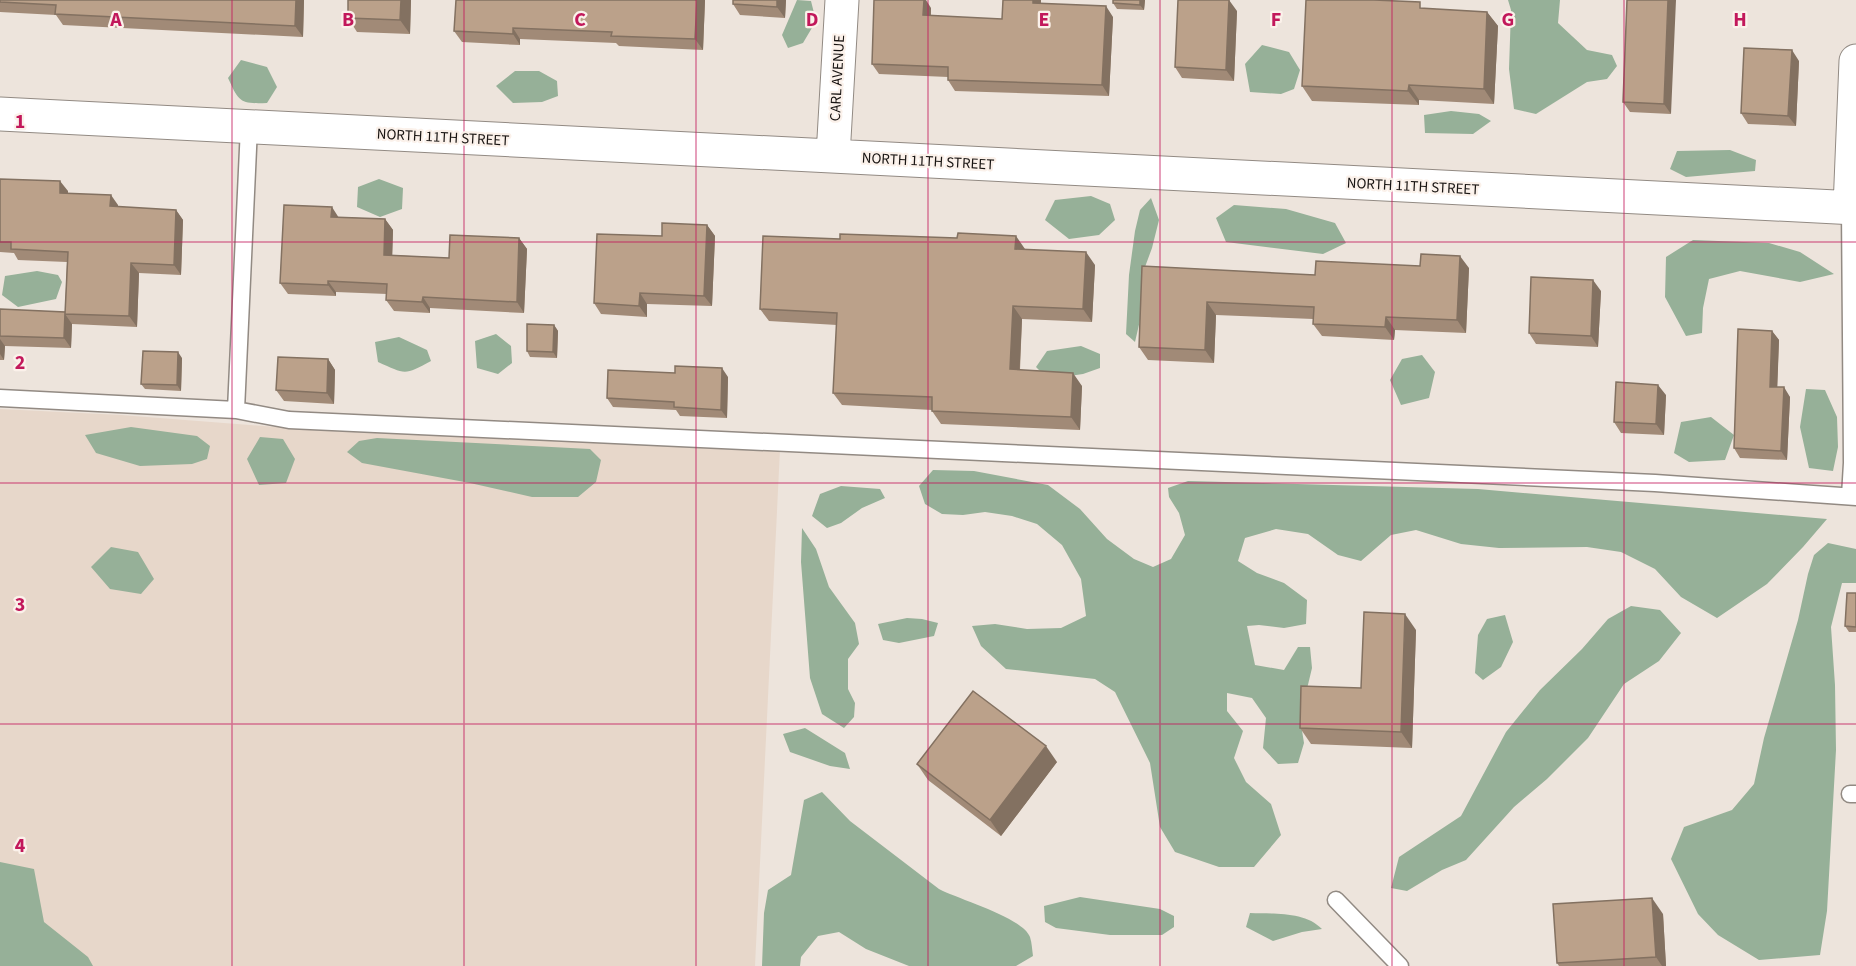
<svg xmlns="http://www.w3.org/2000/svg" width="1856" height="966" font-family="'Source Sans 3',sans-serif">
<rect width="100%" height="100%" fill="#ede4dc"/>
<!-- built -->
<path fill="#e7d7ca" d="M0,409L121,415L301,429L780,449L755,966H0Z"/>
<!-- forest -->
<path fill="#96b098" d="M797,0L811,1L816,21L803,43L788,48L782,35Z
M1508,0H1560L1558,23L1587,50L1612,55L1617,66L1607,79L1587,82L1536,114L1514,109L1509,69L1511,10Z
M1262,45L1289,52L1300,70L1294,89L1281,94L1250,92L1245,64Z
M241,60L267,67L277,87L267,103C240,104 239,102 228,78Z
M515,71H539L557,81L558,96L542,102L513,103L496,86Z
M1451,111L1479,114L1491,121L1473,134L1425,133L1424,115Z
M1730,150L1756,160L1755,171L1686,177L1670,169L1677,151Z
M379,179L403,188L402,209L380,217L357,207L358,187Z
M1091,196L1110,204L1115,220L1099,235L1069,239L1045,220L1055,200Z
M1151,198L1159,220L1152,248L1142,275L1141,316L1135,342L1126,334L1129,275L1135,231L1140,210Z
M1234,205L1286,209L1335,223L1346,243L1323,254L1226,242L1216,218Z
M1693,240L1769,243L1800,252L1834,274L1800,282L1740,271L1709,279L1703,308L1702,333L1686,336L1665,297L1666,257Z
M37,271L58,275L62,282L56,299L18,307L2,295L5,276Z
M496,334L511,346L512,363L498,374L477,368L475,341Z
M399,337L427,350L431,361C404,376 405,374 378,362L375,342Z
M1081,346L1100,354V368L1083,374L1048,379L1036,367L1047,351Z
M1422,355L1435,372L1429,398L1401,405L1390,380L1402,359Z
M1806,389L1825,390L1837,417L1838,447L1833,471L1809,468L1800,427Z
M1711,417L1734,435L1725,460L1689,462L1674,453L1681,422Z
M131,427L197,436L210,446L207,459L192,464L140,466L96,453L85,435Z
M260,437L283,439L295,459L286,483L259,485L247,459Z
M377,438L590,449L601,460L596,482L578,497H532L470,483L362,463L347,452L359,441Z
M933,470L974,471L1048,485L1080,509L1107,539L1134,559L1153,567L1171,559L1185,535L1179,513L1169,497L1168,488L1188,481L1478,489L1827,519L1803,547L1767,584L1717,618L1681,597L1655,569L1621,552L1587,547L1499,548L1461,544L1416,530L1391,535L1361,561L1338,555L1308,534L1276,529L1245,538L1238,561L1257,573L1284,583L1307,600L1306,624L1284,628L1259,625L1247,626L1255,665L1284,670L1298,647H1310L1312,668L1300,718L1304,743L1298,763L1278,764L1263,748L1266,718L1252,698L1227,693V711L1243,731L1234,758L1246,782L1271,804L1281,835L1254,867H1219L1175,852L1160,827L1150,763L1115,692L1095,679L1006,669L981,646L972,626L995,624L1027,629L1061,628L1086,616L1081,579L1062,545L1037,524L1012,516L985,512L963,515L942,514L925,504L919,486Z
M841,486L880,489L885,498L862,508L841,523L827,528L812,516L820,494Z
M802,528L816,549L829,587L855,623L859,644L848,659V689L855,703L854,717L844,728L822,714L810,678L801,562Z
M1828,543L1856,549V583H1842L1831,627L1835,685L1836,750L1827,911L1820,955L1759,960L1718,935L1698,914L1671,859L1684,827L1732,810L1754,784L1764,738L1798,620L1808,574L1814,555Z
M111,547L138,552L154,579L141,594L110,589L91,567Z
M1631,606L1660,610L1681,633L1659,661L1624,684L1588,738L1547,779L1514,807L1466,860L1442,870L1407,891L1391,888L1399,857L1461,816L1506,732L1540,690L1582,649L1608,619Z
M1505,615L1513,642L1501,667L1483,680L1475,673L1478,635L1487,619Z
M907,618L922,619L938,623L934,636L899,643L883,640L878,624Z
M805,728L845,753L850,769L830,766L790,752L783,734Z
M822,792L850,821L939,889C960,900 1022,917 1030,937C1032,943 1032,950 1033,956L1016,966H909L866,949L839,932L818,936L801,957L800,966H762L764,913L768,890L791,875L804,800Z
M0,862L34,869L44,922L88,957L93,966H0Z
M1080,897L1160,909L1174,916V927L1162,935H1110L1056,928L1045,922L1044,906Z
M1250,913C1274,914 1305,911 1322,929L1302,932L1273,941L1246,927Z"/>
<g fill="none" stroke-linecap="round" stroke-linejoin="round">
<!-- lane casing -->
<g stroke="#928a83" stroke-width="19">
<path id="lane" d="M0,398L236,410L289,420L1655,483L1856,497
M236,410L249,127
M1850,496L1852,463L1850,208
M1850,794H1856
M1336,900L1400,966"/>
</g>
<!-- street casing -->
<g stroke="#928a83" stroke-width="35">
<path id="street" d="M0,114L1856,208
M833,156L842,0
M1850,208L1856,61"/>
</g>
<!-- lane -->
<use href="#lane" stroke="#fff" stroke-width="16"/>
<!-- street -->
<use href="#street" stroke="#fff" stroke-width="33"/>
</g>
<!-- wall -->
<path fill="#a18a77" d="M0,0H304L303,37L63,25L56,15L0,12Z
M411,0L410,34L357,32L348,18Z
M456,0H705L703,50L619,46L616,43L520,39V45L462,42L454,31Z
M733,0H786L785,18L740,15L733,4Z
M1003,0H1041V3L1113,17L1109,96L955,91L948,80V77L879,74L872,64L931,8V16L1002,19Z
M1145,0L1144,10L1117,9L1113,3Z
M1627,0L1671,114L1630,112L1623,102Z
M1425,9L1487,12L1498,26L1494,104L1419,100V105L1312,101L1302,86Z
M1237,11L1234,81L1182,78L1175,67Z
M1799,61L1796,126L1748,124L1741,113Z
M0,179L68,191V193L118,205V207L176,210L183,220L181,275L139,273L137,327L72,324L71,348L5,346L4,360H0V309L65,312L67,262L18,260L14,253L0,252Z
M339,217L385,219L393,230L392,255L449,258L519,238L527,249L524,313L430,308V313L394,311L386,300L387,294L336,292V296L288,294L280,283Z
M707,225L715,236L712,306L647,304V317L601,314L594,303L662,236Z
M840,239L1025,249L1095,265L1092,322L1022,319L1020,370L1082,386L1080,430L941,424L932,411V410L842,405L833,393L837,325L769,321L760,309Z
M1142,266L1315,275L1469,268L1466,333L1395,330L1394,340L1322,336L1313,324V319L1216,315L1214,363L1148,360L1139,347Z
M1601,291L1598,347L1536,344L1529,333Z
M554,325L558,331L557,358L530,357L527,351Z
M1772,331L1779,340L1777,387L1790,397L1787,460L1740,458L1734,448Z
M182,358L181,391L145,389L141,384Z
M328,359L335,370L334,404L284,401L276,390Z
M728,377L727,418L680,416L676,410L613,407L607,398Z
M1666,395L1664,435L1621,433L1614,422Z
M1856,593V632H1849L1845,626Z
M1416,630L1412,748L1311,744L1300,728L1361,688Z
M1057,762L1001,836L928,780L917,764Z
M1663,914L1666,966H1559L1557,963Z"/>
<!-- shaded-wall -->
<path fill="#837161" d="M296,0H304L303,37L295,26Z
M401,0H411L410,34L400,20Z
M697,0H705L703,50L695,39Z
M777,0H786L785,18L777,7Z
M924,0H926L931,8L930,26L923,15Z
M1033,0H1041L1040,14L1033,3Z
M1140,0H1145L1144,10L1140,5Z
M1229,0L1237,11L1234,81L1226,70Z
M1668,0H1676L1671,114L1664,104Z
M1106,6L1113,17L1109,96L1102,85Z
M1487,12L1498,26L1494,104L1484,89Z
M513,28L520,39V45L513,34Z
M1792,50L1799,61L1796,126L1788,116Z
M1409,85L1419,100V105L1408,91Z
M60,181L68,191L67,203L60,193Z
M111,195L118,205V217L110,206Z
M332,207L339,218L331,217Z
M176,210L183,220L181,275L174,265Z
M385,219L393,230L392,266L384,255Z
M707,225L715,236L712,306L704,296Z
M1016,236L1025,249L1024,262L1015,249Z
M519,238L527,249L524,313L517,302Z
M1086,252L1095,265L1092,322L1083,309Z
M1460,256L1469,268L1466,333L1457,320Z
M131,263L139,273L137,327L129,316Z
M1593,280L1601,291L1598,347L1591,336Z
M328,281L336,292V296L328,285Z
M640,293L647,304V317L639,306Z
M423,297L430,308V313L422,302Z
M1207,302L1216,315L1214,363L1205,350Z
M1013,306L1022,319L1019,382L1010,369Z
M65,314L72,324L71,348L64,338Z
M1386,317L1395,330L1394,340L1385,327Z
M554,325L558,331L557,358L553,352Z
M1772,331L1779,340L1777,396L1770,387Z
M0,339L5,346L4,360L0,354Z
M178,352L182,358L181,391L177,385Z
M328,359L335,370L334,404L327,393Z
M722,368L728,377L727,418L721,410Z
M1073,373L1082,386L1080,430L1071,417Z
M1658,385L1666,395L1664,435L1656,424Z
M1784,387L1790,397L1787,460L1781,451Z
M1405,614L1416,630L1412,748L1401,732Z
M1046,746L1057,762L1001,836L990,820Z
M1652,898L1663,914L1666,966H1662L1656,957Z"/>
<!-- building -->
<path fill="#bba18a" stroke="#837161" stroke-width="1.5" d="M0,0H296L295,26L55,14L56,5L0,2Z
M348,0H401L400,20L348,18Z
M456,0H697L695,39L611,36L612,32L513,28V34L454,31Z
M733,0H777V7L733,4Z
M874,0H924L923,15L1002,19L1003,0H1033V3L1106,6L1102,85L948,80V67L872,64Z
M1113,0H1140V5L1113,3Z
M1178,0H1229L1226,70L1175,67Z
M1306,0H1374L1420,2V8L1487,12L1484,89L1409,85L1408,91L1302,86Z
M1627,0H1668L1664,104L1623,102Z
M1744,48L1792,50L1788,116L1741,113Z
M0,179L60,181V193L111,195L110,206L176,210L174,265L131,263L129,316L65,314L68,252L11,249V242H0Z
M284,205L332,207L331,217L385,219L384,255L449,258L450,235L519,238L517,302L423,297L422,302L386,300L387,284L328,281V285L280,283Z
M662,223L707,225L704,296L640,293L639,306L594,303L597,234L662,236Z
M958,233L1016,236L1015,249L1086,252L1083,309L1013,306L1010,369L1073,373L1071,417L932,411V397L833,393L837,313L760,309L763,236L840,239V234L957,238Z
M1421,254L1460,256L1457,320L1386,317L1385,327L1313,324L1314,307L1207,302L1205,350L1139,347L1142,266L1315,275L1316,261L1420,266Z
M1531,277L1593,280L1591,336L1529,333Z
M0,309L65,312L64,338L0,336Z
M527,324L554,325L553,352L527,351Z
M1738,329L1772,331L1770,387H1784L1781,451L1734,448Z
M143,351L178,352L177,385L141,384Z
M278,357L328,359L327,393L276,390Z
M675,366L722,368L721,410L674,407V402L607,398L608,370L675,373Z
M1616,382L1658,385L1656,424L1614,422Z
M1847,593H1856V627L1845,626Z
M1364,612L1405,614L1401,732L1300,728L1301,686L1361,688Z
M973,691L1046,746L990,820L917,764Z
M1652,898L1656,957L1557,963L1553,904Z"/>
<!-- grid -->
<path fill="none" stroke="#c2185b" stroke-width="1.5" stroke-opacity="0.55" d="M232,0V966M464,0V966M696,0V966M928,0V966M1160,0V966M1392,0V966M1624,0V966M0,242H1856M0,483H1856M0,724H1856"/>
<g text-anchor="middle" stroke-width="4.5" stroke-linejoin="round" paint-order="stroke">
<!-- street labels -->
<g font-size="15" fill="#181412" stroke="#fbf1ea">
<text transform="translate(837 78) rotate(-87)" y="5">CARL AVENUE</text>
<text transform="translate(443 137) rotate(3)" y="5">NORTH 11TH STREET</text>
<text transform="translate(928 161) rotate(3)" y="5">NORTH 11TH STREET</text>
<text transform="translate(1413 186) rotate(3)" y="5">NORTH 11TH STREET</text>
</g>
</g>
<g font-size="20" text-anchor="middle" font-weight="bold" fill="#c2185b" stroke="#fbf1ea" stroke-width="4.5" stroke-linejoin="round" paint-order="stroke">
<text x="116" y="26">A</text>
<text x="348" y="26">B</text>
<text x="580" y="26">C</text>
<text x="812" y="26">D</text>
<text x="1044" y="26">E</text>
<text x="1276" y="26">F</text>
<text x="1508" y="26">G</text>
<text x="1740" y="26">H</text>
<text x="20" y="128">1</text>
<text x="20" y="369">2</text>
<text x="20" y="611">3</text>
<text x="20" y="852">4</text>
</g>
</svg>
